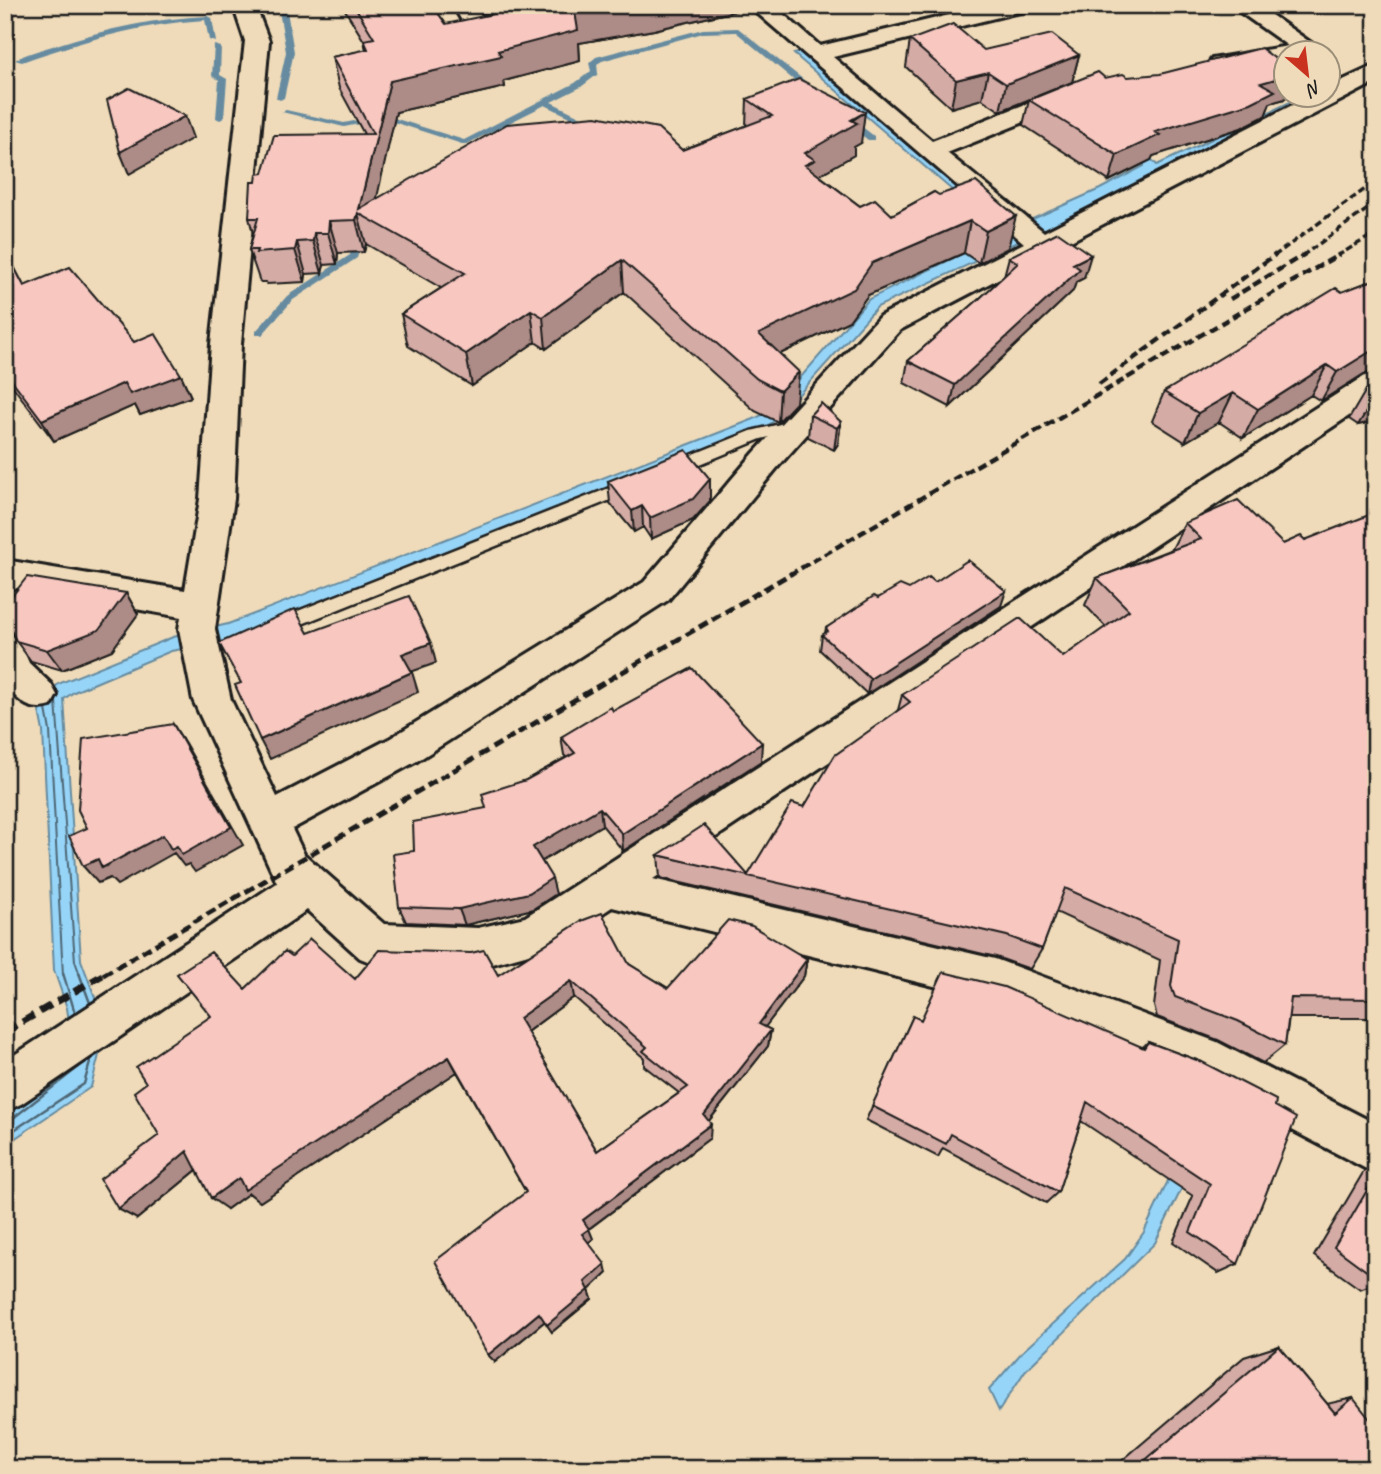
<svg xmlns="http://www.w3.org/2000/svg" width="1381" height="1474" font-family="Caveat,sans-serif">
<rect width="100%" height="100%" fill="#efdbb9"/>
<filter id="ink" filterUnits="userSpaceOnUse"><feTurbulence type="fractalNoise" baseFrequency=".0143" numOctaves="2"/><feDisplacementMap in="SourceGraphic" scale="14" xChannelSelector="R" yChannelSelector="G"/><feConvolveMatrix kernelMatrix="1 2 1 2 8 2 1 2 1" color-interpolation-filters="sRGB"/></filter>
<g filter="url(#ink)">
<!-- water -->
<path fill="#97d5f8" stroke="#668ba0" stroke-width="2" d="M801,52L1010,229L1100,189L1144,166V159L1084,103L1086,95L1094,87L1286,55V61L1101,92L1095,98V103L1157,165L1305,95H1315L1041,231L877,307L776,420L759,431L226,641L171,651L74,692L64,699L81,960L96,1000L102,1043L91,1087L5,1145V1116L75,1062L67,1008L54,970L43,731L38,706L58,684L173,637L228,624L754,419L768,412L786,394L869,299L1003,234L794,54Z
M1242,797L1254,800L1229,1049L1182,1188L1155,1243L1025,1371L999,1411L989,1390L1023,1351L1125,1259L1144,1232L1167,1183L1209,1083Z"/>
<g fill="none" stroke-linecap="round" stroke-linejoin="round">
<!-- shore-far1 -->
<path stroke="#4d6674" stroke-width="2" d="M56,701L75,961L80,975
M46,709L50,731L63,975"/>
<!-- shore -->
<path stroke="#4d6674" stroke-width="2.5" d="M63,973L75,1013
M79,973L90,1003
M5,1120L12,1119L80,1066
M5,1136L84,1084L91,1059"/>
<!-- stream -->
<path fill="#668ba0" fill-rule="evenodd" d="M278,5H286L294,52L284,98L280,100L276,98L286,52Z
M208,16L212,18L216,42L209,40L205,20C141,24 82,41 22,62L15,60C27,53 43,49 56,45C106,29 156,18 208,16Z
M738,28L814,88V92H808L736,32L703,33L602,61L597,64L598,74L581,87L551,102L592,122V126H589L545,105L465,145L384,119L344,127L282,112L286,110L344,123L384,115L464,140L575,83L591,71L589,63L596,57L703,29Z
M214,45L221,47L220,75L227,79L224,118L220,120L216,118L219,80L212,76Z
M846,119H852L874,136V140H868L846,123Z
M359,235L363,238L357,258L293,300L262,335H256V331L287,296L350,255L355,238Z"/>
<!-- service casing -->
<g stroke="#1c1c1c" stroke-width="5">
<path id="service" d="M797,420L805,425L803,429L761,439L676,474H664L662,470L664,466L751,431Z
M632,479L640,485L638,489L282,632H270L267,627L270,622Z"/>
</g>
<!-- minor casing -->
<g stroke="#1c1c1c" stroke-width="6">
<path id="minor" d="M233,5H255L269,41L241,344L234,499L215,629L231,700L277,797L389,739L644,582L754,453L880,316L1024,243L748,5H773L820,46L991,5H1031L1028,10L833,57L932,141L1066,88H1084L1087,93L1084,98L947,153L1044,232L1314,94H1328V87L1376,65V82L900,330L776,469L668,600L417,761L292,829L304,854L384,924L478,928L525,917L1365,376L1376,373V398L653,879L995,959L1217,1042L1376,1124V1174L1187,1075L995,1001L612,907L550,948L478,968L375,964L360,958L307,910L21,1104L5,1111V1061L277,883L193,700L179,629L181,617L5,586V560L185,590L200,499L211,344L245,41Z
M453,5H475L482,16L516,17L527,24L516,31L466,28Z
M1230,5H1257L1324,52H1286V60L1220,71L1212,69L1208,64L1212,59L1288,46Z
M5,634L18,638L29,663L51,684L57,695L51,706C29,713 20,701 5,686Z"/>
</g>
<!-- service -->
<use href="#service" fill="#efdbb9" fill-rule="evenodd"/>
<!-- minor -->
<use href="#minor" fill="#efdbb9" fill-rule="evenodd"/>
<!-- rail-far3 -->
<path stroke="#1c1c1c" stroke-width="3.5" stroke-dasharray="7 3.5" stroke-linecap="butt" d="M1274,256L1376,181
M1302,256L1376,203
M1337,256L1376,233"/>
<!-- rail-far2 -->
<path stroke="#1c1c1c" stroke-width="4.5" stroke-dasharray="9 4.5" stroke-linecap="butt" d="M1230,299L1305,254
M1099,384L1276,254
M789,575L1340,254"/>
<!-- rail-far1 -->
<path stroke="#1c1c1c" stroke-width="5" stroke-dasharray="10 5" stroke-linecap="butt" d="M103,975L792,573"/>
<!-- rail -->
<path stroke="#1c1c1c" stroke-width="7" stroke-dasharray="13 7" stroke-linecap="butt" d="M5,1032L106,973"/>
</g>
<!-- wall -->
<path fill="#d4aba5" stroke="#1c1c1c" stroke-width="2" fill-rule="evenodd" d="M342,5H432L446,24L748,8L654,30L579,43L580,61L504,81L505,87L396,112L376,199L682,150L746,126L747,99L861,143L854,147V155L819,175L860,206L892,215L934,192L1008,248L979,263L964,253L868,295L849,321L780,354L796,403L778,422L755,411L624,292L546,349L535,342L472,386L408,346L401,314L441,288L366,244L364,252L338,253L337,264L324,265L322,273L306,274L305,282L267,284L266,282H260L249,250L253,233L249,218L256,182L263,173L364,134L339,88L332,57L366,50L364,41Z
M910,40L984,50L1079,55L1072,82L1105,78L1128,77L1285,99L1270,103L1265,116L1241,128L1153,156L1151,160L1109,181L1023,125L1029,100L1000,111L982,99L951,108L906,67Z
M5,249L24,286L134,342L181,375L191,397L140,415L135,405L54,441L5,376Z
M1009,257L1084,278L1076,282L1073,291L950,407L904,383L908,361L978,300L1004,276Z
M1376,279V371L1364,374L1321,401L1311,395L1243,438L1219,422L1185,442L1152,421L1164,392L1342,292Z
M1376,384V425L1372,422L1358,425L1349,419L1366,390Z
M810,415L841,422L838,444L834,450L808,437Z
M608,481L710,501L693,520L651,539L643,527L634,532L610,503Z
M1376,522V1033L1373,1018H1289L1285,1045L1263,1063L1218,1040L1157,1017L1154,1006L1160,960L1056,912L1042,949L1030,969L996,957L660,878L658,855L748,875L804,807L898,710L902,695L1063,657L1106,627L1085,605L1097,578L1172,549L1185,523L1283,544L1305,540Z
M935,582L1001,606L867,694L820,650L822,635L825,633L826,628L878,598Z
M126,593L138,614L112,650L62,670L31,661L16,641L11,631L5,623V605Z
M613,711L761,761L623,851L602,825L542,861L556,894L533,909L465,925L406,922L399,907L414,851L486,808L526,780L566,757L564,755L561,737Z
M292,956L355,979L498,975L629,964L668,988L807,959L804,976L765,1027L771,1030L768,1046L709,1121L710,1138L589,1229L593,1239L588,1242L607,1273L589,1290L592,1299L552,1332L545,1321L495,1362L526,1192L457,1072L260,1202L249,1193L227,1209L197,1170L137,1219L159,1135L146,1083L211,1016L245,989ZM574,997L644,1058V1066L679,1093L597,1151L527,1032Z
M913,1016L921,1020L1143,1047L1148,1042L1202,1062L1238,1264L1218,1273L1173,1242L1193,1196L1081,1121L1058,1192L1046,1203L943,1148L938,1157L866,1120Z
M1376,1164V1283L1360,1289L1314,1256L1364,1171Z
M1279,1346L1327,1404L1353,1398L1376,1469H1112L1244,1357Z"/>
<!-- shaded-wall -->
<path fill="#ad8b86" stroke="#1c1c1c" stroke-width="2" d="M618,5H748V8L654,30L579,43L580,61L504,81L505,87L396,112L372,220L359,209L390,81L498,51L575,12Z
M1079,55L1072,82L1000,111L1006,84Z
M988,72L982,99L951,108L956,80Z
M1286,76L1287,94L1285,99L1270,103L1265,116L1241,128L1153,156L1151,160L1109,181L1117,155L1155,132L1261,83Z
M865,112L861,143L854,147V155L814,178L803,197L805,153Z
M185,116L193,138L129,174L120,152Z
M358,213L366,244L364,252L356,220Z
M1016,216L1008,248L979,263L986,231Z
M329,221L338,253L337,264L328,233Z
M970,221L964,253L868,295L849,321L757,365L759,334L872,263Z
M314,233L324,265L322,273L313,241Z
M297,242L306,274L305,282L295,250Z
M1091,255L1084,278L1076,282L1073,291L950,407L955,385L1073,264Z
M622,260L624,292L546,349L543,317Z
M531,310L535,342L472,386L466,354Z
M1376,348V371L1364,374L1321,401L1337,372Z
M1327,365L1311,395L1243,438L1258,409Z
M799,372L796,403L778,422L780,391Z
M181,375L191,397L140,415L135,405L54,441L42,420L124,383Z
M1233,393L1219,422L1185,442L1198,413Z
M1376,396V416L1372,422L1358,425Z
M841,422L838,444L834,450L837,428Z
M710,479V501L693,520L651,539L650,518Z
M642,506L643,527L634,532L632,511Z
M1006,591L1001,606L867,694L870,679Z
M126,593L138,614L112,650L62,670L47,650Z
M431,643L436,663L408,673L402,654Z
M412,672L418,692L270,759L260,740Z
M173,724L185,743L243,845L195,872L189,864L184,866L174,853L117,885L110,878L98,883L83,866L98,859L163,835Z
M762,743L761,761L623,851L622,834Z
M600,808L602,825L537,864L533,847Z
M552,878L556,894L533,909L465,925L459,909Z
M807,959L804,976L756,1039L759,1024Z
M571,981L574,997L524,1034L519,1018Z
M771,1030L768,1046L703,1128L704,1115Z
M449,1057L457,1072L260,1202L249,1193L227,1209L211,1198L239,1178Z
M711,1124L710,1138L587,1230L583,1220Z
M187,1151L204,1164L137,1219L118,1209Z
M589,1229L593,1239L586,1244L582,1234Z
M605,1264L607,1273L589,1290L592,1299L552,1332L547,1325L585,1282Z
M539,1313L545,1321L495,1362L488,1355Z"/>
<!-- building -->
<path fill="#f7c7c0" stroke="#1c1c1c" stroke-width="2" fill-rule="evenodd" d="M354,5H432L446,24L535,5H618L575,12L578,30L498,51L501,56L390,81L359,209L507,124L596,116L658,128L682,150L772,116L747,99L799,79L865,112L851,120L857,123L805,153L815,160L805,165L860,206L875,199L892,215L934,192L939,195L976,182L1016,216L986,231L970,221L872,263L854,289L759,334L799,372L780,391L757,379L622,260L543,317L531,310L466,354L401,314L465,273L358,213L356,220L329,221L328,233H314L313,241L297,242L295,250L256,253L257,250H249L258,218H249L251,182H256L257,174L263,173L274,135L373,134L332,57L368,49L364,40L374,38Z
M953,24L984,50L1052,34L1079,55L1006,84L988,72L956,80L910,40Z
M1261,48L1286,67V76L1261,83L1275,91L1251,103L1155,132L1160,135L1117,155L1029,100L1098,72L1105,78L1123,74L1128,77L1160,74Z
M129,88L185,116L120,152L107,100Z
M1058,232L1091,255L1073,264L1080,269L955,385L908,361L978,300L1018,263L1009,257Z
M5,250L24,286L70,267L134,342L155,333L181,375L130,394L124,383L42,420L5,371Z
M1376,279V348L1337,372L1327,365L1258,409L1233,393L1198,413L1164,392L1336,288L1342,292Z
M1376,384V396H1375L1366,390Z
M821,403L841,422L837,428L810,415Z
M686,450L710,479L693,499L650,518L642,506L632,511L608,481Z
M1238,500L1283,544L1301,536L1305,540L1369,515L1376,522V999L1291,998L1285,1045L1238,1021L1175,997L1171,986L1178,939L1065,888L1042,949L1007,936L658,855L704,825L748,875L792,803L804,807L835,755L910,702L902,695L1020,618L1063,657L1129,610L1097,578L1201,539L1185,523Z
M968,560L1006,591L870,679L822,635L828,631L826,628L874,596L878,598L900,585L909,589L929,577L935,582Z
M27,577L126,593L99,630L47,650L16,641L5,617V605Z
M409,596L431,643L402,654L412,672L260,740L235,685L241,683L219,643L295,609L308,633Z
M692,668L762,743L622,834L600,808L533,847L552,878L529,893L459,909L399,907L393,854L414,851L413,822L486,808L482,794L526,780L575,753L561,737L611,707L613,711Z
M173,724L231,827L182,855L177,846L171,849L163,835L102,868L98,859L83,866L69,836L87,828L78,810L83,739Z
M602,913L629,964L668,988L728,920L752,926L807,959L759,1024L771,1030L704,1115L711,1124L583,1220L589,1229L582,1234L605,1264L585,1282L589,1290L547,1325L539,1313L488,1355L435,1261L526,1192L449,1057L245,1190L239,1178L211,1198L187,1151L118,1209L100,1179L159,1135L134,1092L146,1083L136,1067L211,1016L177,974L211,952L245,989L285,951L292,956L310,939L355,979L379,950L471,953L484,950L498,975L581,921ZM571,981L647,1047L643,1051L688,1087L597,1151L519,1018Z
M943,972L1004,987L1144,1048L1148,1042L1202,1062L1276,1100L1275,1106L1296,1118L1238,1264L1190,1232L1210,1184L1087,1102L1058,1192L951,1134L946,1144L872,1106L913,1016L921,1020Z
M1376,1175V1278L1334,1247Z
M1279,1346L1335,1413L1353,1398L1376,1427V1469H1135Z"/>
</g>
<!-- margin -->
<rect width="1381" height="1474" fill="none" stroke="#efdbb9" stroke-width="28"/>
<rect x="14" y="14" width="1353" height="1446" fill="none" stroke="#1c1c1c" stroke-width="2.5" filter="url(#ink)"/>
<!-- north arrow -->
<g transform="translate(1307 74) rotate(152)"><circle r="33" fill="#efdbb9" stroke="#9b8f7a" stroke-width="2"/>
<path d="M0-5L12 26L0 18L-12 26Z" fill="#c8321e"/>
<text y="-10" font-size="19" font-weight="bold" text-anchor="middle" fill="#1c1c1c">N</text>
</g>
</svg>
